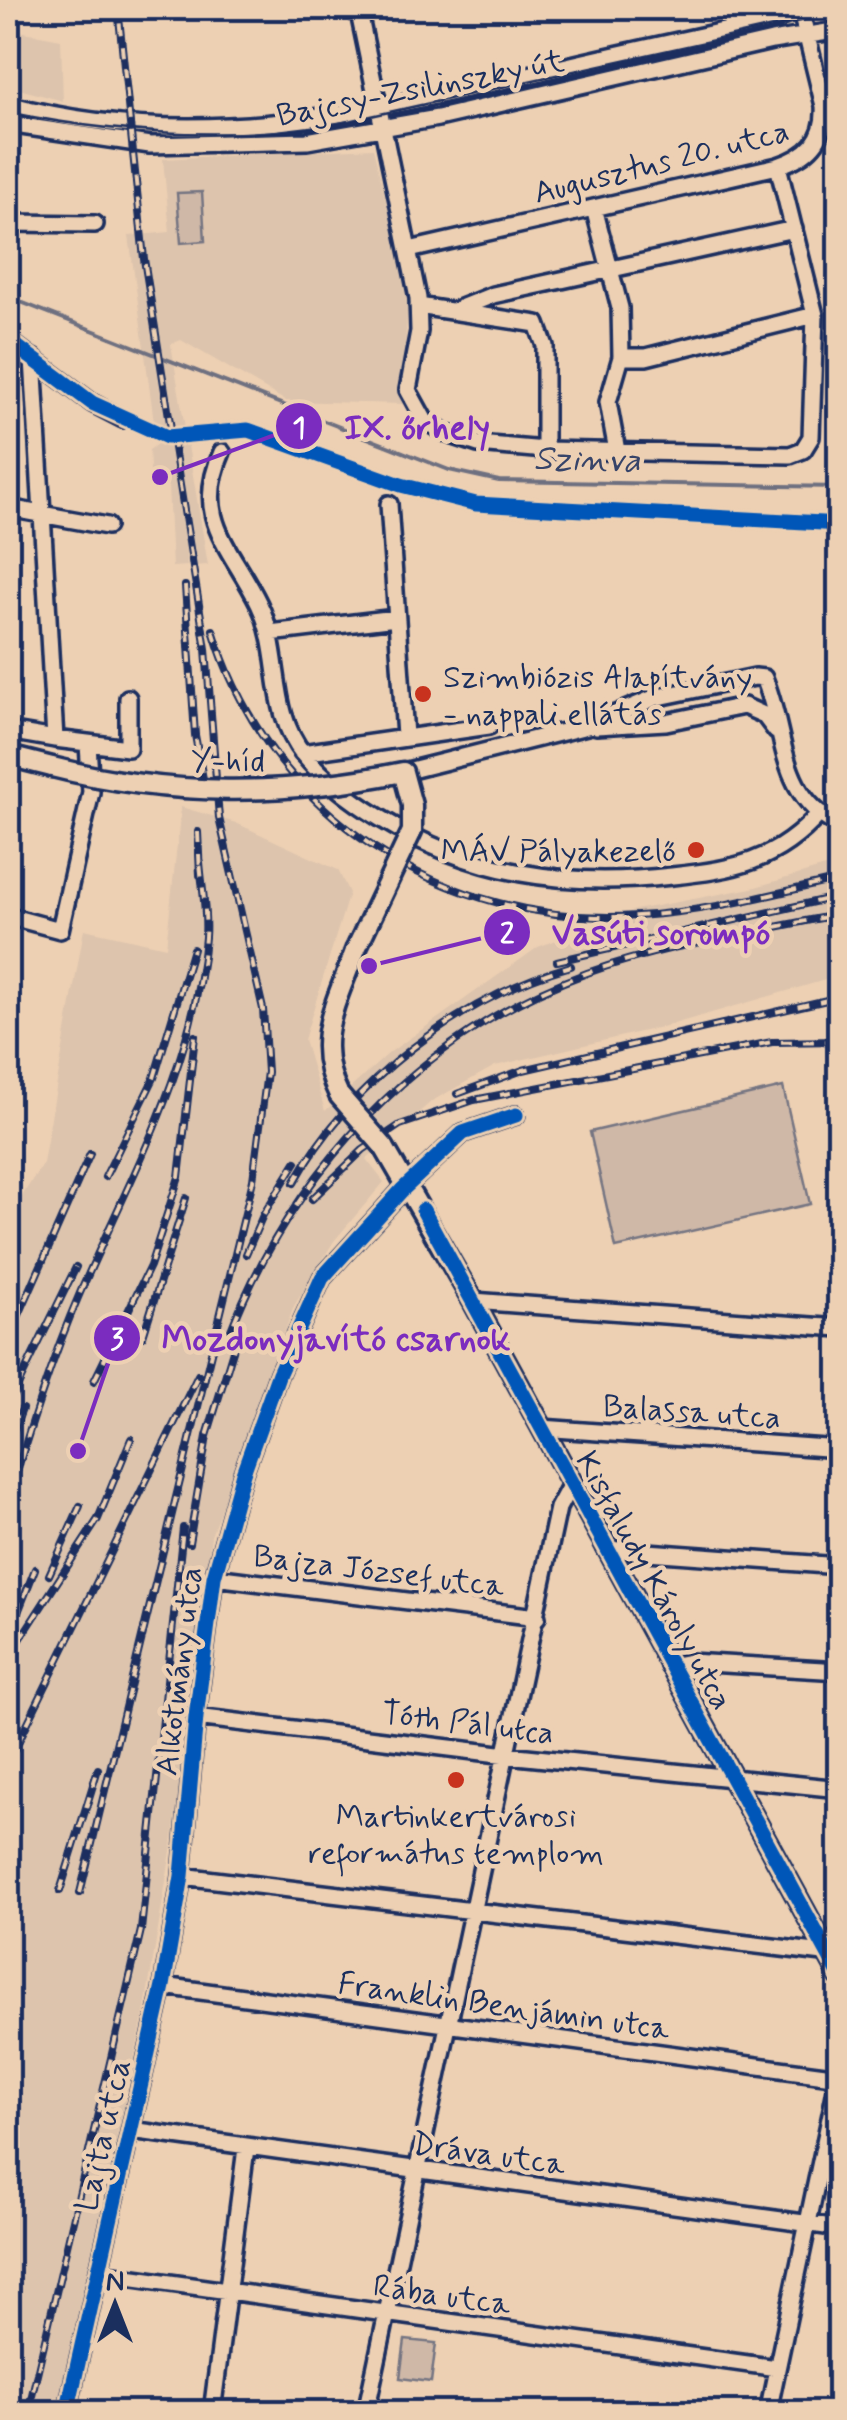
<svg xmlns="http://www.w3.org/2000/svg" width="847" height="2420" font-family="Mynerve,sans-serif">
<rect width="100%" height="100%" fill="#edd0b3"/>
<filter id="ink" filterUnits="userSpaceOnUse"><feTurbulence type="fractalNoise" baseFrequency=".01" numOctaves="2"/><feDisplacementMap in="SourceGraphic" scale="20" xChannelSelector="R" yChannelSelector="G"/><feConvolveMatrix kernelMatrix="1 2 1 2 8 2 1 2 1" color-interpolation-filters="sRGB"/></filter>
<g filter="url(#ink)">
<!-- built -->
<path fill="#ddc4ad" d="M8,29L61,39L63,101L8,86Z
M373,148L408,288L403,404L286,401L181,340L171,344L208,565L193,566L182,495L187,566L172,567L168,486H151L149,450L157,444L129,236L170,232L163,159Z
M181,807L236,823L338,870L349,893L304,1040L325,1111L389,1053L538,947L635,910L752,888L839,863V976L670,1025L495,1066L432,1101L366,1159L384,1182L334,1241L294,1306L211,1536L172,1845L144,2014L56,2412H8V1218L43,1163L84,929L166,947Z"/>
<!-- green -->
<path fill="#cfb8a7" stroke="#757482" stroke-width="2.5" d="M202,192L205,241L181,243L177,193Z
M783,1087L810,1204L616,1248L590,1132Z
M405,2340L436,2343L431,2382L400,2378Z"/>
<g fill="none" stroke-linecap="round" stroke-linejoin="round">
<!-- stream -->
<path stroke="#6e6f80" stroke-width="4" d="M8,297L449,470L499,481L840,487"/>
<!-- minor casing -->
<g stroke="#1b2f5e" stroke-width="22">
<path id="minor" d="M358,8L418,298L419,331L408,390L425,421L448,434L478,444L545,450L790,455L803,450L811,437L815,315L778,166
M8,104C197,155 369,112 554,69C625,52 697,37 769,21L808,8
M8,124L150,145L307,141L438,118L772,41L840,30
M594,208L620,308L621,357L608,402L617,451
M8,223L95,224
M409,250L778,166C808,156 826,140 824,106L800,8
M418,306L537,324L545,346V450
M458,309L493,295L794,229
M8,340L92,403L123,419
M621,357H646L815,315
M222,452C192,519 232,548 259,604C283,654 268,710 304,755C325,781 352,801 380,818C473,875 564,888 672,876C733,870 777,862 820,813
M389,504L405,736
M8,508L107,526
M270,633L396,618
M596,726L666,722L744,706L764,715L776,731
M8,731L55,739L33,358
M55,739L128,748V698
M302,753L489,726
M403,772L587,726L654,698L755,677L764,678C787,732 777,796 840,826
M8,916L60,930L91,792L88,744
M473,1301L840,1328
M541,1428L840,1449
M606,1549L840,1566
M214,1577L537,1617
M669,1666L690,1662L840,1671
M196,1717L507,1755L840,1789
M182,1876L840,1955
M163,1986L840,2077
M131,2130L840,2228
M99,2273L777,2368
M67,2412L163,1986L182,1876L196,1717L214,1577L243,1473L279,1373L322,1278L402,1190L463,1133L516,1115
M212,2412L246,2148
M366,2412L558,1508L572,1482
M768,2412L840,2071"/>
</g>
<!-- major casing -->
<g stroke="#1b2f5e" stroke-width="25">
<path id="major" d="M8,756L52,767
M339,1095C312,1041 336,1004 355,951
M384,1147L473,1301L840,1976"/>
</g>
<!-- minor -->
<use href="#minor" stroke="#edd0b3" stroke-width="15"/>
<!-- major -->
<use href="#major" stroke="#edd0b3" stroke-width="18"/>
<!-- tram -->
<path stroke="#1b2f5e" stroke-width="2.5" d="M8,112C111,134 212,139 317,128L840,12"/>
<!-- rail casing -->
<g stroke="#1b2f5e" stroke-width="8">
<path id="rail" d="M185,586L195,735L203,779
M213,630C268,815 446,929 638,916C706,912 773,894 840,879
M198,832L200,875
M557,961L840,896
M457,1094L523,1070L840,997
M105,1177L154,1078L193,949
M294,1183C351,1081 460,998 571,966
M312,1199L363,1150L400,1125L474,1100L772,1042L840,1041
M246,1254L263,1215L296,1162
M143,1336L186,1198
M8,1340L90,1154
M226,1343C288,1176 418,1034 587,973C668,944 756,932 840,914
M94,1381L150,1266L179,1177L195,1036
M8,1406L76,1267
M8,1446L22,1409
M8,1501C29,1431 51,1360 80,1293C130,1178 195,1065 205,937C207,913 202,886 200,862
M189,1543L207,1436L238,1334
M49,1575L80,1506
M8,1638L35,1569
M8,1658L98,1519L131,1439
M8,1763L198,1375
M60,1891L98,1769
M80,1893L253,1180L267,1072L263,1009L219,818L206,649L144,259L118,8
M28,2412L141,1930L183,1528"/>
</g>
<!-- rail -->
<use href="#rail" stroke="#edd0b3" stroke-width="4" stroke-dasharray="11" stroke-linecap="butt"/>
<!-- major-bridge casing -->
<g stroke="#1b2f5e" stroke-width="25" stroke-linecap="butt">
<path id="major-bridge" d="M52,767C170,797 284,796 403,772L412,805V831L355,951
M339,1095L384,1147"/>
</g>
<!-- major-bridge -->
<use href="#major-bridge" stroke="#edd0b3" stroke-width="18"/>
<!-- cycleway casing -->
<g stroke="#edd0b3" stroke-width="21">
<path id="cycleway" d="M8,340L92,403L167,437L248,430L401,485L476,504L840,524
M423,1210L840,1976
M67,2412L163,1986L182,1876L196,1717L214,1577L243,1473L279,1373L322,1278L402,1190L463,1133L516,1115"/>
</g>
<!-- cycleway -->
<use href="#cycleway" stroke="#0057b8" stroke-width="15"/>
</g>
</g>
<!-- markers -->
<g fill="#c8321e" stroke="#edd0b3" stroke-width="4">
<circle cx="423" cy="694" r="10"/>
<circle cx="696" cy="850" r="10"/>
<circle cx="456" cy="1780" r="10"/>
</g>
<g text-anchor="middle" stroke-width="9" stroke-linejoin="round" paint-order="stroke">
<!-- street labels -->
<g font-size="32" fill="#1b2f5e" stroke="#edd0b3">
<text transform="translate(420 87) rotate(-11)" y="11">Bajcsy-Zsilinszky út</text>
<text transform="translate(661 161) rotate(-14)" y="11">Augusztus 20. utca</text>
<text transform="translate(228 760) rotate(1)" y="11">Y-híd</text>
<text transform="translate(692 1411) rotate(4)" y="11">Balassa utca</text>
<text transform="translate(379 1570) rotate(7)" y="11">Bajza József utca</text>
<text transform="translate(655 1580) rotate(61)" y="11">Kisfaludy Károly utca</text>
<text transform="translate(178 1671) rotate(-83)" y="11">Alkotmány utca</text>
<text transform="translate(468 1722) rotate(7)" y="11">Tóth Pál utca</text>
<text transform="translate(504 2005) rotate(8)" y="11">Franklin Benjámin utca</text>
<text transform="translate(102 2135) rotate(-77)" y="11">Lajta utca</text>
<text transform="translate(489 2153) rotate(8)" y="11">Dráva utca</text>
<text transform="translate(442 2294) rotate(8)" y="11">Rába utca</text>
</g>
<!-- poi labels -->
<g font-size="32" fill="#1b2f5e" stroke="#edd0b3" text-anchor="start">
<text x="443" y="687">Szimbiózis Alapítvány<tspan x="443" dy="37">- nappali ellátás</tspan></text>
<text x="676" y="861" text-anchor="end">MÁV Pályakezelő</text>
<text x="456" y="1826" text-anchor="middle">Martinkertvárosi<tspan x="456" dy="37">református templom</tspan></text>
</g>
<!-- water labels -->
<g font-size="35" font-style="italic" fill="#374469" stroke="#edd0b3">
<text transform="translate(587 458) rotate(1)" y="12">Szinva</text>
</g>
</g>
<!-- callouts -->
<path fill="none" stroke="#7b2cbf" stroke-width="4" d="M160 477L299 426M369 966L507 932M78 1451L117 1338"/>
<g fill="#7b2cbf" stroke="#edd0b3" stroke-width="4">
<circle cx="160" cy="477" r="10"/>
<circle cx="369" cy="966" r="10"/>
<circle cx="78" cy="1451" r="10"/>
<circle cx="299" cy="426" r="25"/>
<circle cx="507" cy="932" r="25"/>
<circle cx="117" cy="1338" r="25"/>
</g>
<g font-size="30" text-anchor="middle" font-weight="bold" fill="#fff">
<text x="299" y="437">1</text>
<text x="507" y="943">2</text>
<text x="117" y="1348">3</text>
</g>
<g font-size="35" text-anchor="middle" font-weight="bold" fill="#7b2cbf" stroke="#edd0b3" stroke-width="9" stroke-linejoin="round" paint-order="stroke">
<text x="417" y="439">IX. őrhely</text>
<text x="661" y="944">Vasúti sorompó</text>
<text x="336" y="1350">Mozdonyjavító csarnok</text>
</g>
<!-- margin -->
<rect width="847" height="2420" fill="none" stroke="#edd0b3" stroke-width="40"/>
<rect x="20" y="20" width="807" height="2380" fill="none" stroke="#1b2f5e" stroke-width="4" filter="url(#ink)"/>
<!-- north arrow -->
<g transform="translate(115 2305)" stroke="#edd0b3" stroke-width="8" paint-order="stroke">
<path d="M0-8L18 38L0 25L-18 38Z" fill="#1b2f5e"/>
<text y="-15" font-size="28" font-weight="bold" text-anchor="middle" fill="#1b2f5e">N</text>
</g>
</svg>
